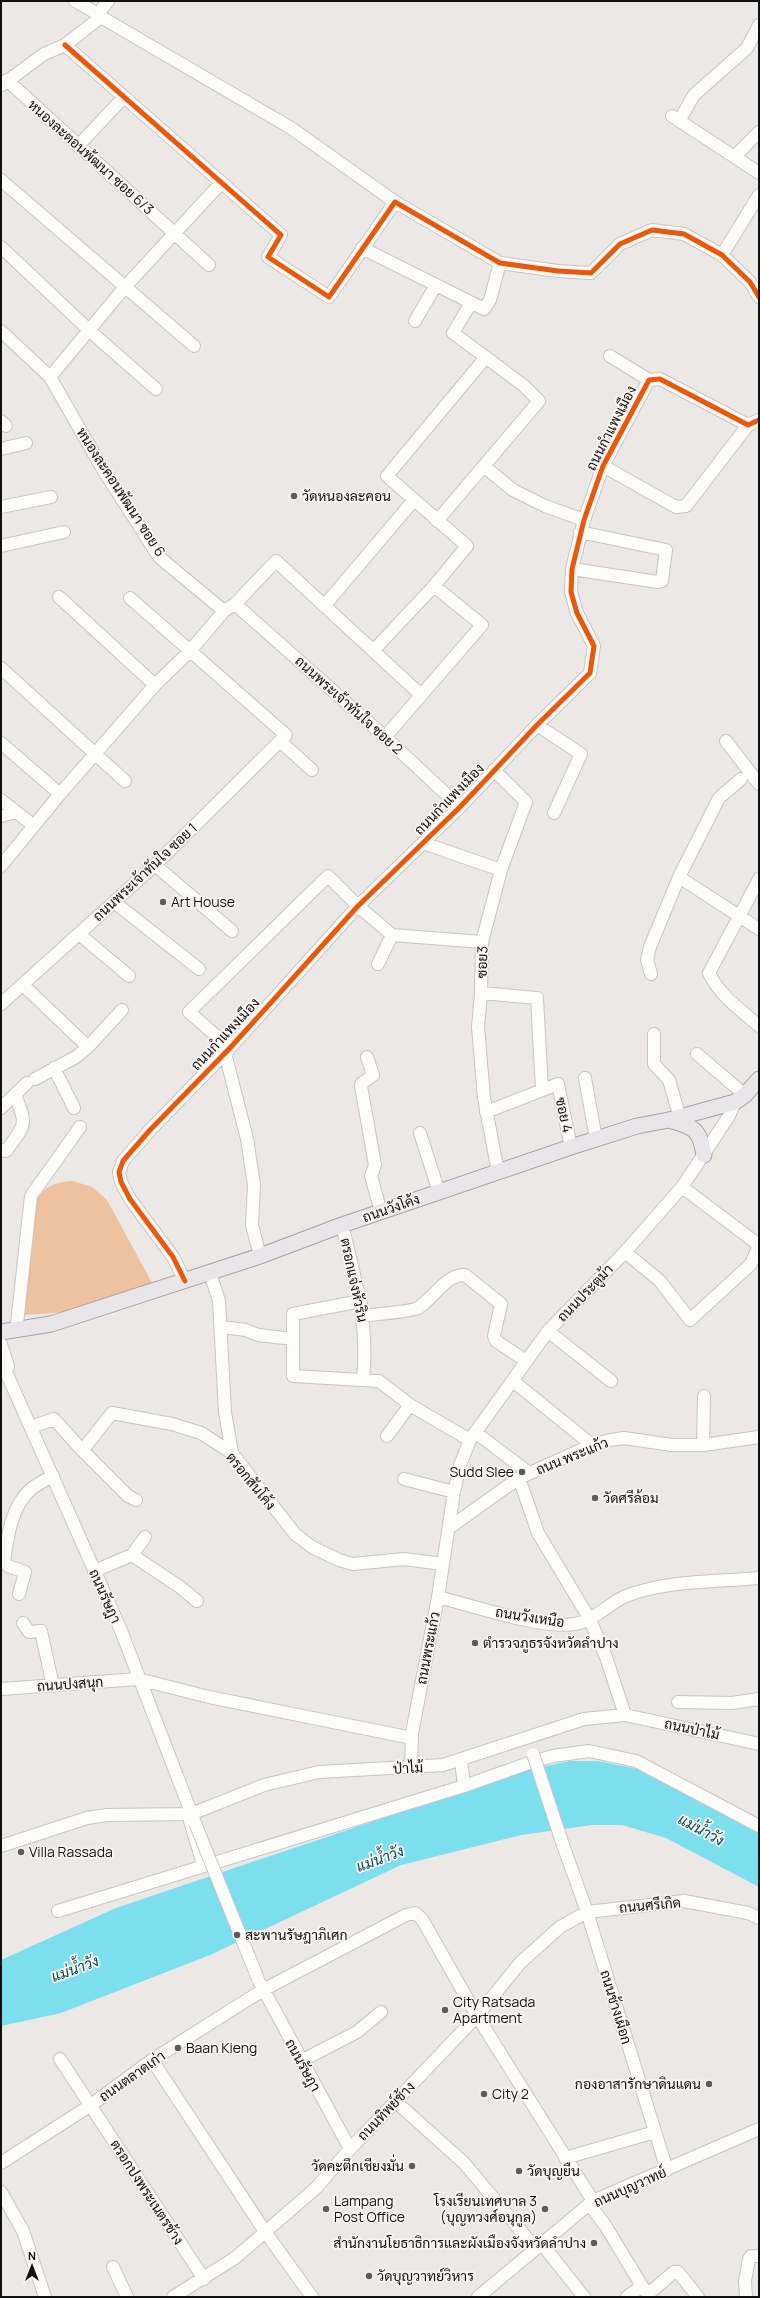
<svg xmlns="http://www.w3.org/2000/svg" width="760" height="2298" font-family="Manrope,Sarabun,sans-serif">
<rect width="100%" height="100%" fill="#ebe8e6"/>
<!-- green -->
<path fill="#eec19f" d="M73,1181L92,1187L107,1200L152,1283L68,1312L24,1315L36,1198C48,1185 56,1182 73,1181Z"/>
<!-- water -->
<path fill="#7cdfed" d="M570,1761H598L643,1770L759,1831V1887L666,1838L622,1825H592L521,1835L401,1865L210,1955L61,2013L1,2026V1960L116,1908L523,1771Z"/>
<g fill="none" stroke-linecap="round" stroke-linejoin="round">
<!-- minor casing -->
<g stroke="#c8c5c4" stroke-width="14">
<path id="minor" d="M75,1L98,14
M98,14L108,1
M101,17L291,128L395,202
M65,45L281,235L268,257L329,297L395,202L500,263L558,271L591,273L620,244L652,230L684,234L722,255L750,282L759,297
M7,80L209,265
M2,85L44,54L65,45L101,17L98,14
M672,116L759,173
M679,121L694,95L747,48L759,25
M78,146L124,97
M735,156L759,132
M1,180L194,346
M1,247L90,331L156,389
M362,248L484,309L490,300L500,263
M722,255L759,195
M415,321L436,285
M1,331L50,377L102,468L159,557L224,611
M610,356L649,380
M50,377L125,287L221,183
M1,421L6,426
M1,449L26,443
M603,466L676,507L686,506L748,425
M485,467L513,490L545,506L584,520
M1,507L51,497
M437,521L539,401L523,385L453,333L471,303
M1,546L64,532
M572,569L658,582L662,581L666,550L580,532
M59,597L155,685
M235,604L385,737L460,807
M325,605L414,500
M373,651L434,586L467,546L387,476L486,357
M1,668L125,781
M537,725L581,754L554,813
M385,737L482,625L434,586
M280,741L312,770
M726,741L759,784
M1,743L60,794
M494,770L526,802L501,870L482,942L481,993L478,1027L484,1098L498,1172
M1,800L34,826
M1,816L15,812
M423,843L501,870
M155,865L232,931
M1,866L60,794L155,685L190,651L224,611L235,604L276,561L421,695
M679,877L759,929
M759,879L709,973C719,995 742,1011 759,1026
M114,902L199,969
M79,934L129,976
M378,964L392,935
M651,974L647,960L650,947L679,877L719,798L741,779
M23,985L88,1047
M481,993L537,998L542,1090
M1,1004L155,865L286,735L130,598
M654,1034V1064L669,1080L680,1118
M230,1048L189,1012L328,876L358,906L392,935L482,942
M225,1053L247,1139L254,1185L252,1225L260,1256
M697,1054L745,1095
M367,1057L373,1075L361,1084V1086L375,1165L371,1176L381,1212
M54,1068L74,1108
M585,1078L596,1139
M35,1079L76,1057L88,1047L122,1010
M1,1108L27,1083
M486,1112L558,1084L571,1147
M420,1133L439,1192
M1,1150L6,1151C25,1125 28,1126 15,1095
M682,1187L759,1245
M342,1225C355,1278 369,1324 363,1379
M625,1252L660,1281L690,1320L751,1264L759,1245
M210,1273L219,1301L225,1412L232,1453
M185,1281L173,1257L130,1199L121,1182L119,1172L123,1161L150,1130L230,1048L358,906L460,807L537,725L590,673L594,646L577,613L571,592L572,569L584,520L603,466L649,380L660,379L748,425L759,420
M361,1301L293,1314V1376L379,1381L410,1405L470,1440
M363,1316C374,1314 410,1312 418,1308C433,1299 446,1274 465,1275L501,1304L494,1336L496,1341L526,1361
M17,1324L31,1196L80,1127
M221,1327L246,1330L258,1335L293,1339
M548,1331L611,1381
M1,1344L8,1366L6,1372
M1,1367L6,1372L120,1628L194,1820
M513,1381L592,1445
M31,1427L54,1419L80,1448L85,1447L112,1413L172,1424L201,1433L232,1453L295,1534L312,1547L339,1560L353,1564L404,1559L443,1564
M475,1432L529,1473
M387,1436L410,1405
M703,1445L704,1396
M80,1448L128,1496L136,1500
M519,1478L538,1533L589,1618L606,1657L625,1715
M404,1479L454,1492
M449,1528L519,1478L592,1445L610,1440L624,1438L672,1445H703L759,1437
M132,1555L180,1587L197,1601
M4,1561L8,1566L25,1572L19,1594
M1,1562L4,1561C8,1535 11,1507 31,1489C37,1484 46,1480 53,1476
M94,1571L132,1555L145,1537
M438,1597C473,1606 541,1629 575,1624C594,1621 609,1603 626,1596C667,1580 716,1582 759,1578
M23,1623L29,1632L41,1631L53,1686
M1,1689L138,1679L209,1697L412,1738
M678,1702L732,1703L759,1699
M461,1761L464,1786
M411,1768L412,1733L438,1597L454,1492L460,1465L470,1440L548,1331L625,1252L682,1187L729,1116L735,1102
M190,1821L203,1864
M563,1845L587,1912L667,2170
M1,1846L87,1818L107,1815L191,1814L264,1785L319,1772L443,1765L584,1719L625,1715L759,1744
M58,1911L464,1786L532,1762L553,1756L589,1751L636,1761L759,1826
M260,1983L350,2149
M60,2059L204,2279
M152,2060L266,2233L312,2297
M301,2061L357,2032L381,2012
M395,2101L464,2163L536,2249
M565,2158L655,2132
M1,2163L91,2105L152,2060L263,1990L406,1915L415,1913L422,1919L477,2016L593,2201
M1,2192L23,2231L45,2297
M589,2204L605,2225L642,2286L627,2297
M542,2244L584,2297
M113,2267L127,2297
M642,2286L648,2294L674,2272H678L698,2297
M173,2297L235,2258L316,2188L350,2149L477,2016L520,1963L560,1927L587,1912L684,1901L748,1913L759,1918
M478,2297L593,2201L759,2129
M746,2297L745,2281L749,2259L751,2256H759"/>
</g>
<!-- major casing -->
<g stroke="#a7a1a7" stroke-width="17">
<path id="major" d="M669,1120C694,1127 700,1129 704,1155
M1,1332L51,1324L260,1256L342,1225L571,1147L637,1126L669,1120L735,1102L745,1095L759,1079"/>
</g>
<!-- minor -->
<use href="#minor" stroke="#fcfcfb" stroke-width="12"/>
<!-- major -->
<use href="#major" stroke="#e9e6e9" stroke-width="15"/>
<!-- minor-bridge casing -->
<g stroke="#c8c5c4" stroke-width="14" stroke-linecap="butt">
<path id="minor-bridge" d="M533,1754L563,1845
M195,1823L258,1979"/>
</g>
<!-- minor-bridge -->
<use href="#minor-bridge" stroke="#fcfcfb" stroke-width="12"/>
<!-- cycleway casing -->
<g stroke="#f9f5f2" stroke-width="8">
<path id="cycleway" d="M65,45L281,235L268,257L329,297L395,202L500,263L558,271L591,273L620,244L652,230L684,234L722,255L750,282L759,297
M185,1281L173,1257L130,1199L121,1182L119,1172L123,1161L150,1130L230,1048L358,906L460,807L537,725L590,673L594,646L577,613L571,592L572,569L584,520L603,466L649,380L660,379L748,425L759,420"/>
</g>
<!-- cycleway -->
<use href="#cycleway" stroke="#e8590c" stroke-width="5"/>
</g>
<!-- markers -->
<g fill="#5d5c5a" stroke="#f9f5f2" stroke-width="1.5">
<circle cx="294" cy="496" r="4"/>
<circle cx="163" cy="902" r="4"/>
<circle cx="522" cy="1472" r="4"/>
<circle cx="595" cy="1498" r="4"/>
<circle cx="475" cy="1643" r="4"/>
<circle cx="21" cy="1852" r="4"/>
<circle cx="237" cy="1935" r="4"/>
<circle cx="445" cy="2010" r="4"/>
<circle cx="178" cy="2048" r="4"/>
<circle cx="709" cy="2084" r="4"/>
<circle cx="484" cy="2094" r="4"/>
<circle cx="412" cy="2166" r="4"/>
<circle cx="519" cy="2171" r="4"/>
<circle cx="326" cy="2209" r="4"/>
<circle cx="545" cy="2209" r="4"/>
<circle cx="594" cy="2243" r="4"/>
<circle cx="369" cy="2276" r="4"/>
</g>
<g text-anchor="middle" stroke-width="3.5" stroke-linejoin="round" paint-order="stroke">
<!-- street labels -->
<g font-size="14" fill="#11100f" stroke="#f9f5f2">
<text transform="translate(91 157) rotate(42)" y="5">หนองละตอนพ้ฒนา ซอย 6/3</text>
<text transform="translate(611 428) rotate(-63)" y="5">ถนนกำแพงเมือง</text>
<text transform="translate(121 492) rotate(57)" y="5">หนองละคอนพัฒนา ซอย 6</text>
<text transform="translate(349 705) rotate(42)" y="5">ถนนพระเจ้าทันใจ ซอย 2</text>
<text transform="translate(449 799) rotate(-46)" y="5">ถนนกำแพงเมือง</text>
<text transform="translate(145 872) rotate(-43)" y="5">ถนนพระเจ้าทันใจ ซอย 1</text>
<text transform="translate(482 962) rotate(-88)" y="5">ซอย3</text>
<text transform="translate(225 1034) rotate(-47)" y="5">ถนนกำแพงเมือง</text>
<text transform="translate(564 1115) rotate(78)" y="5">ซอย 4</text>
<text transform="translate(391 1208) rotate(-19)" y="5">ถนนวังโค้ง</text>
<text transform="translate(354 1280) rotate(78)" y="5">ตรอกแจ่งหัวริน</text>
<text transform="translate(585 1293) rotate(-46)" y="5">ถนนประตูม้า</text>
<text transform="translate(572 1456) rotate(-22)" y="5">ถนน พระแก้ว</text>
<text transform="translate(251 1481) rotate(51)" y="5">ตรอกสันโค้ง</text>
<text transform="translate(105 1596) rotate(66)" y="5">ถนนรัษฎา</text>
<text transform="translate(530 1617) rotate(9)" y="5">ถนนวังเหนือ</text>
<text transform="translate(428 1648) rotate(-79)" y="5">ถนนพระแก้ว</text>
<text transform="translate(70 1684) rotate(-4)" y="5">ถนนปงสนุก</text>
<text transform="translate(692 1729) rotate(12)" y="5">ถนนป่าไม้</text>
<text transform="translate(408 1768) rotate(-3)" y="5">ป่าไม้</text>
<text transform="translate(650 1905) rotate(-5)" y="5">ถนนศรีเกิด</text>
<text transform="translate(616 2007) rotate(73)" y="5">ถนนช้างเผือก</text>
<text transform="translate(303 2065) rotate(61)" y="5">ถนนรัษฎา</text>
<text transform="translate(132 2076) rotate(-35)" y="5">ถนนตลาดเก่า</text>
<text transform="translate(386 2111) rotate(-46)" y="5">ถนนทิพย์ช้าง</text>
<text transform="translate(630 2187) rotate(-24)" y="5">ถนนบุญวาทย์</text>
<text transform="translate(147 2192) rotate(57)" y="5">ตรอกปงพระเนตรช้าง</text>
</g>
<!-- poi labels -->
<g font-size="14" fill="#11100f" stroke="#f9f5f2" text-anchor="start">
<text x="302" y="501">วัดหนองละคอน</text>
<text x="171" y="907">Art House</text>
<text x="514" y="1477" text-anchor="end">Sudd Slee</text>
<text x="603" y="1503">วัดศรีล้อม</text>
<text x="483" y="1648">ตำรวจภูธรจังหวัดลำปาง</text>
<text x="29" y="1857">Villa Rassada</text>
<text x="245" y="1940">สะพานรัษฎาภิเศก</text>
<text x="453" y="2007">City Ratsada<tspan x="453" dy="16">Apartment</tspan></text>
<text x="186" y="2053">Baan Kieng</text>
<text x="701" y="2089" text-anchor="end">กองอาสารักษาดินแดน</text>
<text x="492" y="2099">City 2</text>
<text x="404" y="2171" text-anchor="end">วัดคะตึกเชียงมั่น</text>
<text x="527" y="2176">วัดบุญยืน</text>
<text x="334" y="2206">Lampang<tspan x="334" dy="16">Post Office</tspan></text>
<text x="537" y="2206" text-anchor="end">โรงเรียนเทศบาล 3<tspan x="537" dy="16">(บุญทวงศ์อนุกูล)</tspan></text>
<text x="586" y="2248" text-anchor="end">สำนักงานโยธาธิการและผังเมืองจังหวัดลำปาง</text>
<text x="377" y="2281">วัดบุญวาทย์วิหาร</text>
</g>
<!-- water labels -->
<g font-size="15" font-style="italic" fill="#0c4b54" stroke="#f9f5f2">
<text transform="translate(701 1830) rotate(29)" y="5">แม่น้ำวัง</text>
<text transform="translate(380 1859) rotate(-20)" y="5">แม่น้ำวัง</text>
<text transform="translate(75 1969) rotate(-20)" y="5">แม่น้ำวัง</text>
</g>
</g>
<!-- border -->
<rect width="760" height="2298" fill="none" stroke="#11100f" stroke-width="4"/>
<!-- north arrow -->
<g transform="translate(32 2266)" stroke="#f9f5f2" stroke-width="3" paint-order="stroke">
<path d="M0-3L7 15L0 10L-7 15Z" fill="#11100f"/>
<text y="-6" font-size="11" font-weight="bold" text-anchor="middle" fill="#11100f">N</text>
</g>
</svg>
